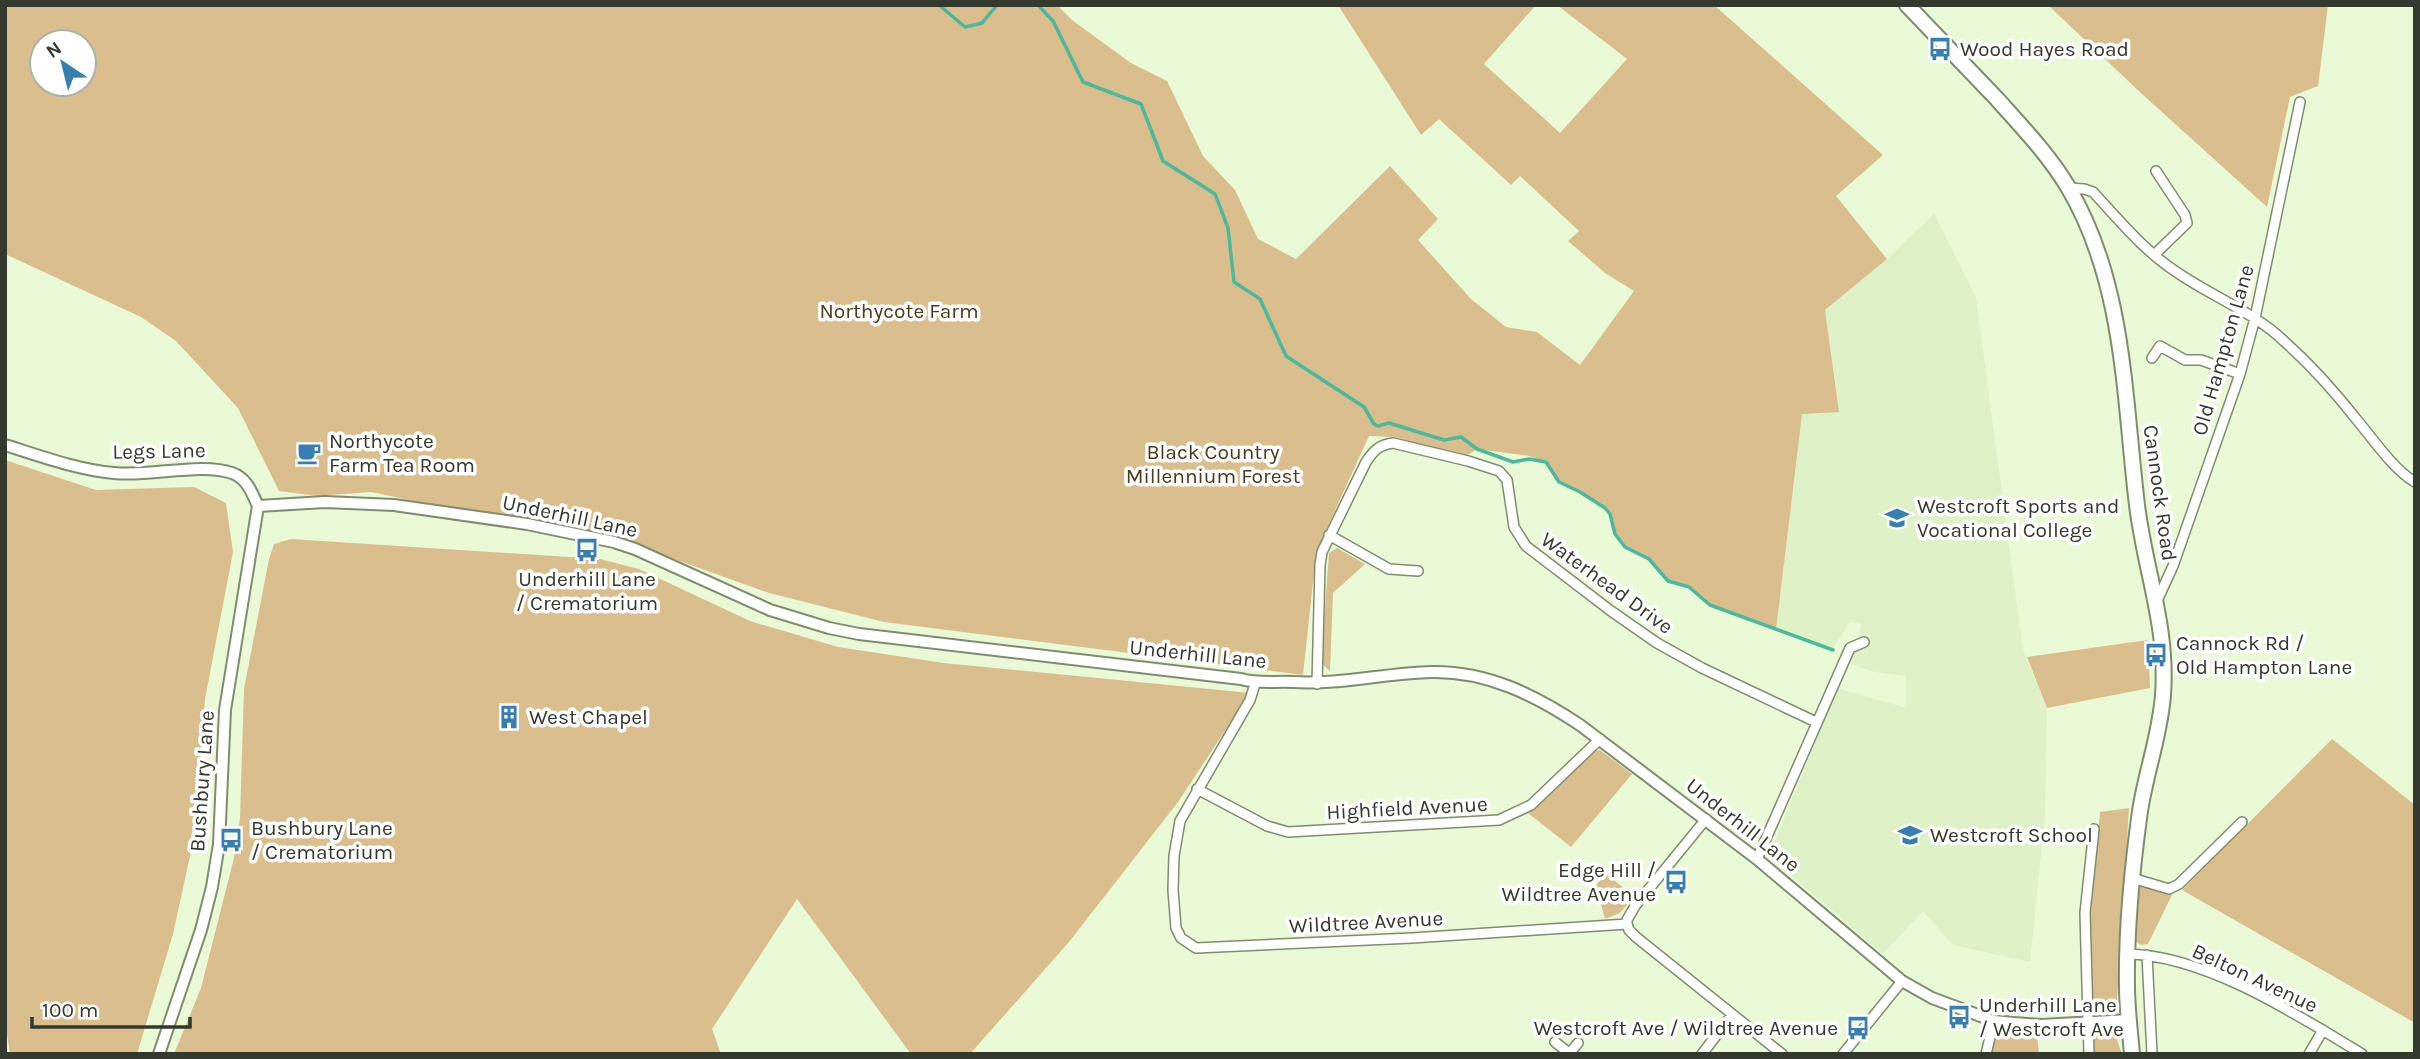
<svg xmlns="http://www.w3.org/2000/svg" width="2420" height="1059" font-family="Karla,sans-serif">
<rect width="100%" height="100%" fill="#eafad7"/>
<!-- built -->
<path fill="#def1c7" d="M1934,214L1976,298L2023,650L2047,708L2045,815L2030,962L1953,945L1923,911L1883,954L1769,856L1837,688L1906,708V676L1875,672L1850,664L1862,624L1850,622L1832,650L1776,630L1802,413L1839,411L1825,310L1887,259Z"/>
<!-- green -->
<path fill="#dbbe8d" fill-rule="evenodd" d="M5,5H1057L1072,20L1131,63L1167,81L1203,156L1235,190L1258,239L1296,259L1390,166L1438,219L1418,240L1471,299L1506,327L1537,332L1580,365L1634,291L1605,273L1568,241L1579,231L1520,176L1511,185L1439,119L1421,135L1338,5H1536L1484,64L1560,133L1627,59L1557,5H1714L1883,155L1836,196L1887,259L1825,310L1839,412L1802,414L1776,630L1710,605L1689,587L1668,581L1649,560L1625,547L1615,534L1610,514L1580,492L1559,482L1545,462L1529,456L1477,449L1466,456L1394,437L1369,436L1323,537L1315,564L1303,675L884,622L769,593L607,535L477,515L372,492L317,496L279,491L238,408L176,341L141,317L5,254ZM42,42H84V84H42Z
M2051,5H2328L2318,86L2290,97L2267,207L2142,94L2050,7Z
M5,460L96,490L194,487L226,503L233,552L205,699L197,824L173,934L137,1054H10L5,1021Z
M291,539L600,559L639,569L750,621L838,647L944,663L1250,693L1178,802L1069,942L970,1054H911L797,899L712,1029L721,1054H174L201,988L234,858L240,818L244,689L269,559L274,544Z
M1337,548L1365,564L1333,593L1330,671L1321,663L1329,553Z
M2148,640L2150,688L2047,708L2027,657Z
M2332,739L2415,805V1023L2182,890Z
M1600,750L1632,774L1571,847L1528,813L1592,752Z
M2129,808L2117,1002C2111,1013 2101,1013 2091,1006C2085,942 2095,876 2100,812Z
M1606,874L1634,896L1620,913L1605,919L1596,885Z
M2139,885L2172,895L2148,944L2141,945L2135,941Z
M2093,1031H2111L2116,1037L2122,1054H2094Z
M1996,1032L2037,1034L2039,1054H1993V1039Z"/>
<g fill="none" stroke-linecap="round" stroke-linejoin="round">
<!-- stream -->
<path stroke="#4ab99d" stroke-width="3.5" d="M939,5L965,27L982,23L997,5
M1038,5L1053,21L1083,82L1141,104L1163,161L1215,194L1228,228L1234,282L1260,299L1286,356L1364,407L1374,424L1378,426L1389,423L1444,440L1461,437L1477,449L1513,462L1529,459L1546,462L1559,482L1580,492L1605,508L1610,514L1615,534L1625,547L1649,559L1668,581L1689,587L1710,605L1833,650"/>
<!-- minor casing -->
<g stroke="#7f8d6e" stroke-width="12">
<path id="minor" d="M2069,188L2084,189L2093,192C2120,221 2145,252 2178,273C2213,297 2254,312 2285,342C2312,366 2335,392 2357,420C2373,439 2394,470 2415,482
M2154,255L2187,223L2185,215L2156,171
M2152,358L2160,346L2185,360H2201L2240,374
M1329,535L1389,569L1418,571
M2157,601L2173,566L2240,374L2255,318L2300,102
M1255,684L1250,700L1180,821L1174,856L1173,890L1176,928L1181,938L1196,948L1412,938L1627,924
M1317,684L1320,565L1322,552L1366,462C1374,450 1379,445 1393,443L1468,461L1499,471L1507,480L1514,527L1526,546L1611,611L1657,643L1702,668L1816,722
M1197,789L1267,826L1288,832L1499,820L1531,805L1600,739
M1757,859L1850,648L1864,642
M2132,878L2169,889L2179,884L2242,822
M1627,924L1629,930L1636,937L1782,1054
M1627,924V920L1635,906L1706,819
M2127,954C2205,955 2296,1014 2362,1054
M2147,955L2152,1054
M1555,1042L1569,1053
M1569,1054L1578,1043
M1702,1054L1732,1015
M1843,1054L1902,981
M1986,1054L1994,1021
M2089,1054L2085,913L2094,829
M2309,1054L2323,1030"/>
</g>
<!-- tertiary casing -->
<g stroke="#7f8d6e" stroke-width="14">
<path id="tertiary" d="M5,445C40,456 78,470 114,473C150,477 201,462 232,473C247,478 252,493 258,506L225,710L219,844L212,887L201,930L159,1054
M258,506L325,502L394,505L527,524L614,542L635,549L770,610L829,628L859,634L1241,679C1258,684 1275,681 1293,682C1340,685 1385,673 1432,672C1487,671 1535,695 1580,725L1757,859L1902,981L1932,998L1994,1021L2014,1023L2042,1025L2129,1020"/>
</g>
<!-- trunk casing -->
<g stroke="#7f8d6e" stroke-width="18">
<path id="trunk" d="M1907,5C1937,36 1967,68 1997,99C2022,127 2049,155 2068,187C2125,283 2124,398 2137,505C2145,571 2168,626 2163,695C2160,735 2146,772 2140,811C2132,869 2126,928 2127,986C2127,1009 2130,1031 2132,1054"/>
</g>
<!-- minor -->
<use href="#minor" stroke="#fff" stroke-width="9"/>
<!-- tertiary -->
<use href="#tertiary" stroke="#fff" stroke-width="10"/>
<!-- trunk -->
<use href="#trunk" stroke="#fff" stroke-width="14"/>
</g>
<!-- icons -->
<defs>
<g id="bus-bare" transform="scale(1.89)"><path d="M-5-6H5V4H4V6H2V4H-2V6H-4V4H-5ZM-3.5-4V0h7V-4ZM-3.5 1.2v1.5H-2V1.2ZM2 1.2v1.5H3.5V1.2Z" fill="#377eb3" stroke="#fff" stroke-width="2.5" paint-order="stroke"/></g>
<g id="cafe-bare" transform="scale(1.89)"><path d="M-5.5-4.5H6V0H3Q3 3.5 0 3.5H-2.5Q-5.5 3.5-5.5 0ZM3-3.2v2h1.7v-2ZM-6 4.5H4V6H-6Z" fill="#377eb3" stroke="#fff" stroke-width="2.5" paint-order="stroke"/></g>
<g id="school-bare" transform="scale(1.89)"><path d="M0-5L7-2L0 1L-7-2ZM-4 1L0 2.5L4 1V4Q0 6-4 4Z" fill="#377eb3" stroke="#fff" stroke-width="2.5" paint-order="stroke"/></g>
<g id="building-bare" transform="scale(1.89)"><path d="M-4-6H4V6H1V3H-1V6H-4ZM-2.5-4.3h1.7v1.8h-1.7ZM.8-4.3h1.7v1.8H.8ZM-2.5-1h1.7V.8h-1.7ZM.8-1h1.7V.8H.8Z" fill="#377eb3" stroke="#fff" stroke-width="2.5" paint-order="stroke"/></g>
</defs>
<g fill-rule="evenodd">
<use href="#bus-bare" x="1940" y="49"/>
<use href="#cafe-bare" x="309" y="453"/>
<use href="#school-bare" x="1897" y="518"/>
<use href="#bus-bare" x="587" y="550"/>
<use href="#bus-bare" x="2156" y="655"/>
<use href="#building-bare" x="509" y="717"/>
<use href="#school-bare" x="1910" y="835"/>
<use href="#bus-bare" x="231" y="840"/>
<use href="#bus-bare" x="1676" y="882"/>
<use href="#bus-bare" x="1959" y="1017"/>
<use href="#bus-bare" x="1858" y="1028"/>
</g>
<g text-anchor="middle" stroke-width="7" stroke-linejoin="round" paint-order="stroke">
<!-- poi labels -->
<g font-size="21" fill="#33392c" stroke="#fff" text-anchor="start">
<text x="1960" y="56">Wood Hayes Road</text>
<text x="329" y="448">Northycote<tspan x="329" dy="24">Farm Tea Room</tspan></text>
<text x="1917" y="513">Westcroft Sports and<tspan x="1917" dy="24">Vocational College</tspan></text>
<text x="587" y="586" text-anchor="middle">Underhill Lane<tspan x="587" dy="24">/ Crematorium</tspan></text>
<text x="2176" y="650">Cannock Rd /<tspan x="2176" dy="24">Old Hampton Lane</tspan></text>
<text x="529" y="724">West Chapel</text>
<text x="251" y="835">Bushbury Lane<tspan x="251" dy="24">/ Crematorium</tspan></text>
<text x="1930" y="842">Westcroft School</text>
<text x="1656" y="877" text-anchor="end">Edge Hill /<tspan x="1656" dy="24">Wildtree Avenue</tspan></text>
<text x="1979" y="1012">Underhill Lane<tspan x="1979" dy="24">/ Westcroft Ave</tspan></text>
<text x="1838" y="1035" text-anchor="end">Westcroft Ave / Wildtree Avenue</text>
</g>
<!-- park labels -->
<g font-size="21" fill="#4c3a18" stroke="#fff">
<text x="899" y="318">Northycote Farm</text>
<text x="1213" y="459">Black Country<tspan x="1213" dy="24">Millennium Forest</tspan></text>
</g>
<!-- street labels -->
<g font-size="21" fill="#33392c" stroke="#fff">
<text transform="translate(2223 350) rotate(-74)" y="7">Old Hampton Lane</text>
<text transform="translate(159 451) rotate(-1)" y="7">Legs Lane</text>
<text transform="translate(2160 493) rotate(82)" y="7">Cannock Road</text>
<text transform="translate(570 516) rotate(12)" y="7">Underhill Lane</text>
<text transform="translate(1607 583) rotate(36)" y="7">Waterhead Drive</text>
<text transform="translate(1198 654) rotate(6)" y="7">Underhill Lane</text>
<text transform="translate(202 781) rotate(-86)" y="7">Bushbury Lane</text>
<text transform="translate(1407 808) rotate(-3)" y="7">Highfield Avenue</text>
<text transform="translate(1743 825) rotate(38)" y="7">Underhill Lane</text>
<text transform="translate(1366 922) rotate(-3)" y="7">Wildtree Avenue</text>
<text transform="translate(2255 978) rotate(25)" y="7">Belton Avenue</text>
</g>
</g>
<!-- border -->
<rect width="2420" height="1059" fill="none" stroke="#33392c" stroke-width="14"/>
<!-- north arrow -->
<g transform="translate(63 63) rotate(325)"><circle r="33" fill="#ffffff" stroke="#adb0ab" stroke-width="2"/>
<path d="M0-5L12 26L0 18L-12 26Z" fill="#377eb3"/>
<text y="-10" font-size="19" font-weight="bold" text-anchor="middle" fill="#33392c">N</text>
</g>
<!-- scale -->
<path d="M32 1017v10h158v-10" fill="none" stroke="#33392c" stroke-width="3.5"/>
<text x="42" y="1017" font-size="21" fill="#33392c" stroke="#ffffff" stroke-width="5" paint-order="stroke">100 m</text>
</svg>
